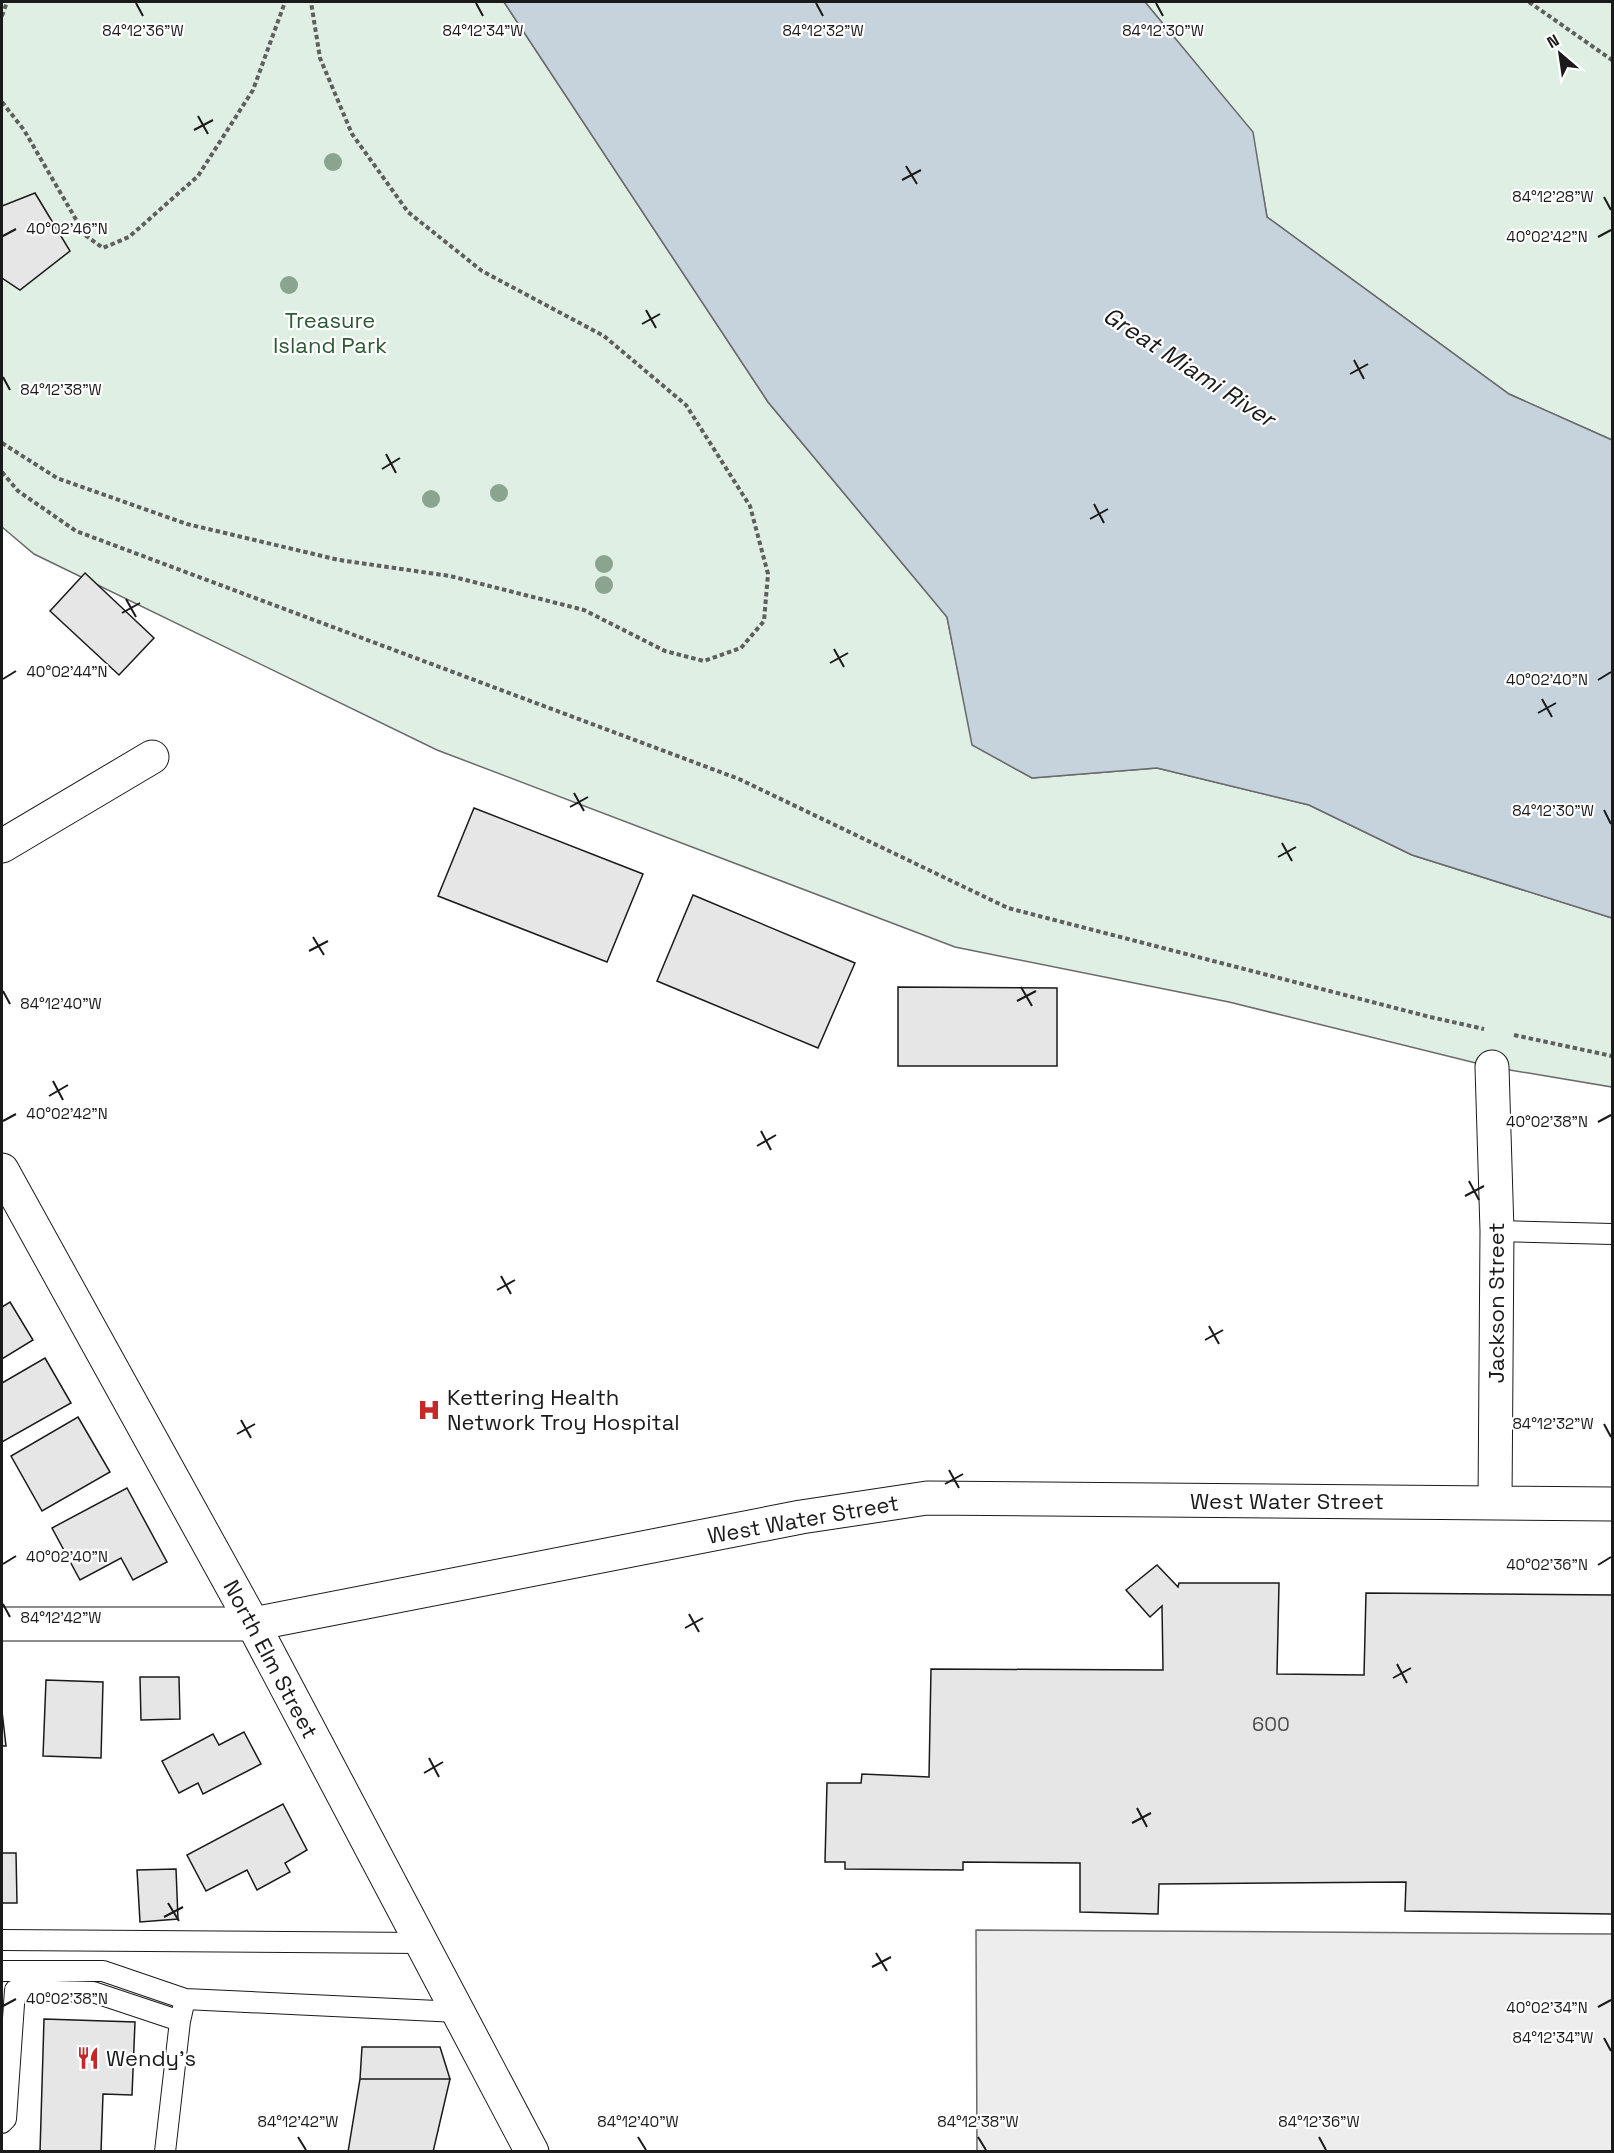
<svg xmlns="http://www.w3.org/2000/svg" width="1614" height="2153" font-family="'Space Grotesk',sans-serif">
<rect width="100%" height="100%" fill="#fff"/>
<!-- green -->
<path fill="#e0efe3" stroke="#6a6a6a" stroke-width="1.5" d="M2,2H504L768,402L947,617L973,745L1032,778L1157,768L1309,805L1412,855L1612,918V1087L1492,1067L1229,1002L955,947L437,750L34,554L2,527Z
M1145,2H1612V440L1509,394L1267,217L1252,132Z"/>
<!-- parking -->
<path fill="#ededed" stroke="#6a6a6a" stroke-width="1.5" d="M976,1930L1612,1934V2151H977Z"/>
<!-- water -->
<path fill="#c6d2dc" stroke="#6a6a6a" stroke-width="1.5" d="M504,2H1145L1253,132L1267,217L1509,394L1612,440V918L1412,855L1309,805L1157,768L1032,778L972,745L947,617L768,402Z"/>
<!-- building -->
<path fill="#e6e6e6" stroke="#1a1a1a" stroke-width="1.5" d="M35,193L70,251L20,290L2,278V206Z
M85,573L154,638L119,675L50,611Z
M474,808L643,874L607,962L438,896Z
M693,895L855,963L818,1048L657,981Z
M898,987L1057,988V1066H898Z
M10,1302L33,1340L2,1359V1307Z
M45,1358L71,1403L2,1442V1383Z
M78,1417L110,1472L42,1511L11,1456Z
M127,1488L167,1562L133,1580L121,1558L80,1580L52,1528Z
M1157,1565L1178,1587L1179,1583H1279L1277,1674L1364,1675L1366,1593L1612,1595V1914L1405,1911L1406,1882L1159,1884L1158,1914L1080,1912V1863L963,1862V1870L845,1869V1862H825L827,1783H861L862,1774L929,1777L931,1669L1163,1670L1162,1606L1150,1617L1126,1590Z
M140,1677H179L180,1719L141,1720Z
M46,1680L103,1682L101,1758L43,1756Z
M2,1711L6,1746H2Z
M244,1732L261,1764L203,1794L198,1783L179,1793L162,1761L213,1734L219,1745Z
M283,1804L307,1850L285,1863L290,1872L257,1890L247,1870L206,1891L187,1855Z
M2,1853H16L17,1903H2Z
M176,1869L178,1919L140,1922L137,1870Z
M44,2019L135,2022L132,2095L103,2094L101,2152H40Z
M362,2047H440L450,2079H360Z
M360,2079H450L433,2152H348Z"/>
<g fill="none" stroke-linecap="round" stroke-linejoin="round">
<!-- service casing -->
<g stroke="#1a1a1a" stroke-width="22">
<path id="service" d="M1497,1231L1612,1234
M2,1940L421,1943
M2,1971H103L185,1999L180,2021L165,2152
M185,1999L458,2012
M2,2123L6,2119L15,1990L93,1992L180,2021"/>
</g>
<!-- minor casing -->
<g stroke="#1a1a1a" stroke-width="35">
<path id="minor" d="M2,846L152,757
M1492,1067L1497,1231L1495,1503
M2,1624H253L801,1517L927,1498L1612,1504"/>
</g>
<!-- secondary casing -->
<g stroke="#1a1a1a" stroke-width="35">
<path id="secondary" d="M2,1170L253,1624L532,2152"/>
</g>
<!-- path -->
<path stroke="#5f5f5f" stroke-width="4" stroke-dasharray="4.5 3" stroke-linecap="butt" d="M1529,2L1612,60
M2,16L7,2
M2,102L24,130L85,235L103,248L129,237L198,176L253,90L285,2
M2,443L57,478L187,524L339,560L450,576L584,610L665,651L704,661L741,648L764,621L768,574L750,506L686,405L604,336L482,271L408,212L352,134L320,58L311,2
M2,472L18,491L76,531L739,779L1008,908L1430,1017L1484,1029
M1514,1035L1612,1056"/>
<!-- service -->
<use href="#service" stroke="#fff" stroke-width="20"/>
<!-- minor -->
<use href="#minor" stroke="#fff" stroke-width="33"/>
<!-- secondary -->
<use href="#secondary" stroke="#fff" stroke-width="33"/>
</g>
<!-- trees -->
<g fill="#8aa48f">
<circle cx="333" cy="162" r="9"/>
<circle cx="289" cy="285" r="9"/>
<circle cx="499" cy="493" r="9"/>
<circle cx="431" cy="499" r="9"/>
<circle cx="604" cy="564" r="9"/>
<circle cx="604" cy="585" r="9"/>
</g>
<!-- ticks -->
<path fill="none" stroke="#1a1a1a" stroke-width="2" d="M136,3L143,16M476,3L483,16M816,3L823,16M1156,3L1163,16M198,116L208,134M194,130L213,120M906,166L917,184M902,180L921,170M1604,197L1611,210M3,236L16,229M1598,237L1611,230M646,310L656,328M642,324L660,314M1354,360L1364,379M1350,374L1368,364M3,377L10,390M386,454L396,473M382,469L400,458M1094,504L1104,523M1090,519L1108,509M126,599L136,617M122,613L140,603M834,649L844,667M830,663L848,653M3,679L16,671M1598,680L1611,672M1542,699L1552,717M1538,713L1556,703M574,793L584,811M570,807L588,797M1604,810L1611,824M1282,843L1292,861M1278,857L1296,847M313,937L324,955M309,951L328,941M1021,987L1032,1006M3,991L10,1004M1017,1001L1036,991M53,1081L63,1100M49,1096L68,1085M3,1121L16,1114M1598,1122L1611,1115M761,1131L771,1150M757,1146L776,1135M1469,1181L1479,1200M1465,1196L1484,1186M501,1276L511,1294M497,1290L515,1280M1209,1326L1219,1344M1205,1340L1223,1330M241,1420L251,1438M1604,1424L1611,1437M237,1434L255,1424M949,1470L959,1488M945,1484L963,1474M3,1564L16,1556M1598,1565L1611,1557M3,1604L10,1617M689,1614L699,1632M685,1628L703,1618M1397,1664L1407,1683M1393,1678L1411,1668M429,1758L439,1777M424,1773L443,1762M1137,1808L1147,1827M1132,1823L1151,1813M168,1903L179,1921M164,1917L183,1907M876,1953L887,1971M872,1967L891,1957M3,2006L16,1999M1598,2007L1611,2000M1604,2038L1611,2051M298,2137L306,2150M638,2137L646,2150M978,2137L986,2150M1319,2137L1326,2150"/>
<!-- icons -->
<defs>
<g id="hospital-bare" transform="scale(1.8)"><path d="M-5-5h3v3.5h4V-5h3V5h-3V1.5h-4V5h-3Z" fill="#c62828" stroke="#fff" stroke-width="2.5" paint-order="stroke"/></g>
<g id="restaurant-bare" transform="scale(1.8)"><path d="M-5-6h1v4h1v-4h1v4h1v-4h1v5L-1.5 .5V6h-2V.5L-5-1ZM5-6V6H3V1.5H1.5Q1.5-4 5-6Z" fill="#c62828" stroke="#fff" stroke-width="2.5" paint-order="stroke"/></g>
</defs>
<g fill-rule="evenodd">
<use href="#hospital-bare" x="429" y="1410"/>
<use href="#restaurant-bare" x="88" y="2058"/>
</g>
<g text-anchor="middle" stroke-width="4.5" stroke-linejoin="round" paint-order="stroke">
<!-- number labels -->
<g font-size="20" fill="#4d4d4d">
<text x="1271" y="1731">600</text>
</g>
<!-- park labels -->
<g font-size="22" fill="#2b5a34" stroke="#fff">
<text x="330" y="328">Treasure<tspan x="330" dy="25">Island Park</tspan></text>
</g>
<!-- street labels -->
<g font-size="22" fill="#1a1a1a" stroke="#fff">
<text transform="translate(1496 1303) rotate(-90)" y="8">Jackson Street</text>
<text x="1287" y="1509">West Water Street</text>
<text transform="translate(803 1519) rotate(-10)" y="8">West Water Street</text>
<text transform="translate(271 1659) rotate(62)" y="8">North Elm Street</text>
</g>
<!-- poi labels -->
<g font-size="22" fill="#1a1a1a" stroke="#fff" text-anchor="start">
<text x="447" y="1405">Kettering Health<tspan x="447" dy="25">Network Troy Hospital</tspan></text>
<text x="106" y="2066">Wendy's</text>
</g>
<!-- water labels -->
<g font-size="24" font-style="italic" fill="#1a1a1a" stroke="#fff">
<text transform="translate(1189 367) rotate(33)" y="8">Great Miami River</text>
</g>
</g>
<g font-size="15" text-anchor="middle" fill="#1a1a1a" stroke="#fff" stroke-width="4.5" stroke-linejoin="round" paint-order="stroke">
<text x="143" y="36">84°12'36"W</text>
<text x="483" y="36">84°12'34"W</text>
<text x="823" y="36">84°12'32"W</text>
<text x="1163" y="36">84°12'30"W</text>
<text x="1553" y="202">84°12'28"W</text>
<text x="67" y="234">40°02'46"N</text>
<text x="1547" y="242">40°02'42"N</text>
<text x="61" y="395">84°12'38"W</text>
<text x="67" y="677">40°02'44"N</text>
<text x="1547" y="685">40°02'40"N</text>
<text x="1553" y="816">84°12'30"W</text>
<text x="61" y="1009">84°12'40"W</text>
<text x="67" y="1119">40°02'42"N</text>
<text x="1547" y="1127">40°02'38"N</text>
<text x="1553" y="1429">84°12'32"W</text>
<text x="67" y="1562">40°02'40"N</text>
<text x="1547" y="1570">40°02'36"N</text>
<text x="61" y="1623">84°12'42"W</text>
<text x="67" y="2004">40°02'38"N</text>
<text x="1547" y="2013">40°02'34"N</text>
<text x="1553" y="2043">84°12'34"W</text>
<text x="298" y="2127">84°12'42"W</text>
<text x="638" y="2127">84°12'40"W</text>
<text x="978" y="2127">84°12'38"W</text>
<text x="1319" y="2127">84°12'36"W</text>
</g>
<!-- border -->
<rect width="1614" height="2153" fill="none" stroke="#1a1a1a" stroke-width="6"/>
<!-- north arrow -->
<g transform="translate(1560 54) rotate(331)" stroke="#ffffff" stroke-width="4.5" paint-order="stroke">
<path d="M0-4.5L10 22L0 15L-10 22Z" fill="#1a1a1a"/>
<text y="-9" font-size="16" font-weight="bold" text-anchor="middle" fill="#1a1a1a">N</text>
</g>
</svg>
